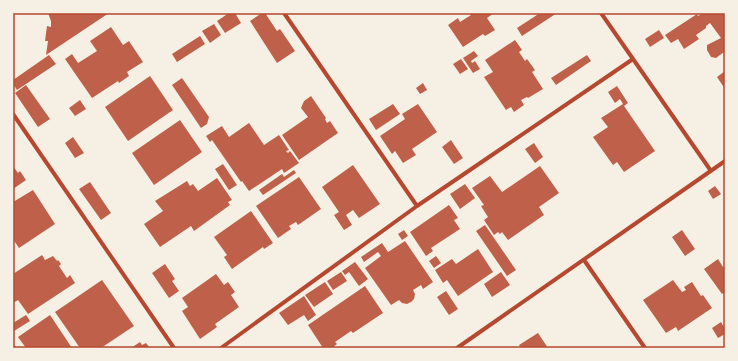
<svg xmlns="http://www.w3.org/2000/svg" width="738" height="361" font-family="Cabin,sans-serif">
<rect width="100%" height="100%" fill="#f6efe4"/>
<!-- building -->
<path fill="#bf614a" d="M48,13H109L46,55L48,41H45L47,26L51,27V21Z
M229,13H235L241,23L225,33L217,21Z
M262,13H265L277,31L280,29L295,51L277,63L250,21Z
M470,13H494L487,18L495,30L485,36L483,34L463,47L448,25L458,18L460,22L471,15Z
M540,13H557L522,36L517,28Z
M703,13H725V54L724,52L716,58L711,57L707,50V45L721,38L710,23L706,26V28L696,35L699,39L684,49L678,39L671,43L665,35L697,14L698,16Z
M214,24L221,35L210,43L202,31Z
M111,27L123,45L129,41L143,62L127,72L129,76L119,83L118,81L92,98L65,59L72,54L78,63L97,51L90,41Z
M659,30L664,38L650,47L645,39Z
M200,36L205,44L177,62L172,54Z
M515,40L522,50L519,52L525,61L527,59L535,70L532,72L543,89L528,98L527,97L521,100L524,105L514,112L511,107L506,110L484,77L493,72L485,60Z
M474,51L478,56L471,61L472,63L475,61L480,69L473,73L463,58Z
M49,55L56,64L17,90L13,84V80Z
M587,55L591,61L556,85L551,78Z
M461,59L468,69L460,74L453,64Z
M725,71V89L717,77Z
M150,76L173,110L128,141L105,107Z
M182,78L209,117L207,124L201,128L172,85Z
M423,83L427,90L420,94L416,88Z
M26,85L50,119L38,127L15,93Z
M617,86L628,103L624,106L655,151L624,172L617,162L613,165L593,137L608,127L601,118L623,104L620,99L615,103L608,92Z
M311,96L326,118L325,119L327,123L330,121L338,133L299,160L282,135L308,117L301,108L304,101Z
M80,100L86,109L75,116L69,108Z
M393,104L400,114L376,130L369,119Z
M418,104L437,132L412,149L416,155L403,163L395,151L392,154L380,136L405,119L402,114Z
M180,120L202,152L154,185L132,153Z
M249,123L264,145L279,135L289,150L286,151L288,153L290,151L299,163L284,173L282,169L249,191L242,181L241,182L212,140L210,142L206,136L222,126L229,137Z
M73,137L84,153L75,158L65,143Z
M451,140L463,158L454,164L442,147Z
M534,143L543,157L535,163L525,149Z
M223,164L237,185L229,190L215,169Z
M353,165L380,204L359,218L353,210L346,215L352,225L344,230L334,215L339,212L322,187Z
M13,166L18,173L20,171L26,180L13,189Z
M540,166L559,193L539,207L544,215L508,240L502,232L500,234L498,232L494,235L484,220L488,217L481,206L484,205L472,188L490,176L502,192Z
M294,170L296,173L263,195L259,190L282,174L284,177Z
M299,177L321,209L298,225L296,222L289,226L291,229L278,238L256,206Z
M217,178L232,200L228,202L230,205L194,231L191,226L160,247L144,224L163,211L155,201L187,181L190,186L193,184L198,191Z
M90,182L111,213L101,220L79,189Z
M465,184L475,198L460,209L450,194Z
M715,186L721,194L713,199L708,191Z
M33,190L55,224L19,248L13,239V202Z
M449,205L458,218L454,220L460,229L431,248L433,251L426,256L410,232Z
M251,211L273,243L264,249L263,247L232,269L224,257L227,255L214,237Z
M485,225L516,270L507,276L476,231Z
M404,230L408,236L402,240L398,234Z
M682,230L695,249L685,256L672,237Z
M405,241L433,282L423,289L421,285L413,290L415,294L414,299L411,302L407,304L402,303L399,300L391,305L365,268L381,256L378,252L364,262L361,257L382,243L388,252Z
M478,249L493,272L458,296L447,280L443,283L435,270L452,259L456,264Z
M42,255L45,260L53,256L57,261L58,260L61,264L59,266L67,278L70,275L75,283L28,314L18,300L13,303V274Z
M436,256L441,263L434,268L429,261Z
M718,259L723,267L725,266V292L722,294L704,269Z
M355,262L368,279L359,286L349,272L345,275L342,271Z
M165,264L175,279L172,281L179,291L169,298L152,273Z
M341,272L347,281L333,290L327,281Z
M501,272L510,285L492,297L484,284Z
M216,274L224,285L228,282L235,292L231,295L239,307L215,324L217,327L200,339L182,311L188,307L182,298Z
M102,280L134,326L101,348H80L55,312Z
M673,280L682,292L686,290L684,287L692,282L701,296L703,295L712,308L678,331L676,327L666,333L643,300Z
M325,282L333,294L314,307L305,295Z
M365,286L383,313L353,333L351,331L335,342L337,344L332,348H323L308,325Z
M446,291L458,309L449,315L437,297Z
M304,296L316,315L308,321L304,315L288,325L279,313Z
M26,315L30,321L14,331L13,323Z
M50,315L72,348H26L18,337Z
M721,322L725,329V334L718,338L712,328Z
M538,333L548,348H521L519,345Z
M140,342L142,345L146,343L150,348H131Z"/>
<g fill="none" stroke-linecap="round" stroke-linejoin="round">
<!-- minor -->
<path stroke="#b5482f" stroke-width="4" d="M284,13L417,206
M601,13L711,171
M13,114L174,348
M584,260L645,348
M13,347L14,348
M221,348L417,206L633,59
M457,348L725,161"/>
</g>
<!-- border -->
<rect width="738" height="361" fill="none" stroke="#f6efe4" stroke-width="28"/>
<rect x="14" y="14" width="710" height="333" fill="none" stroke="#b5482f" stroke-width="1.5"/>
</svg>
